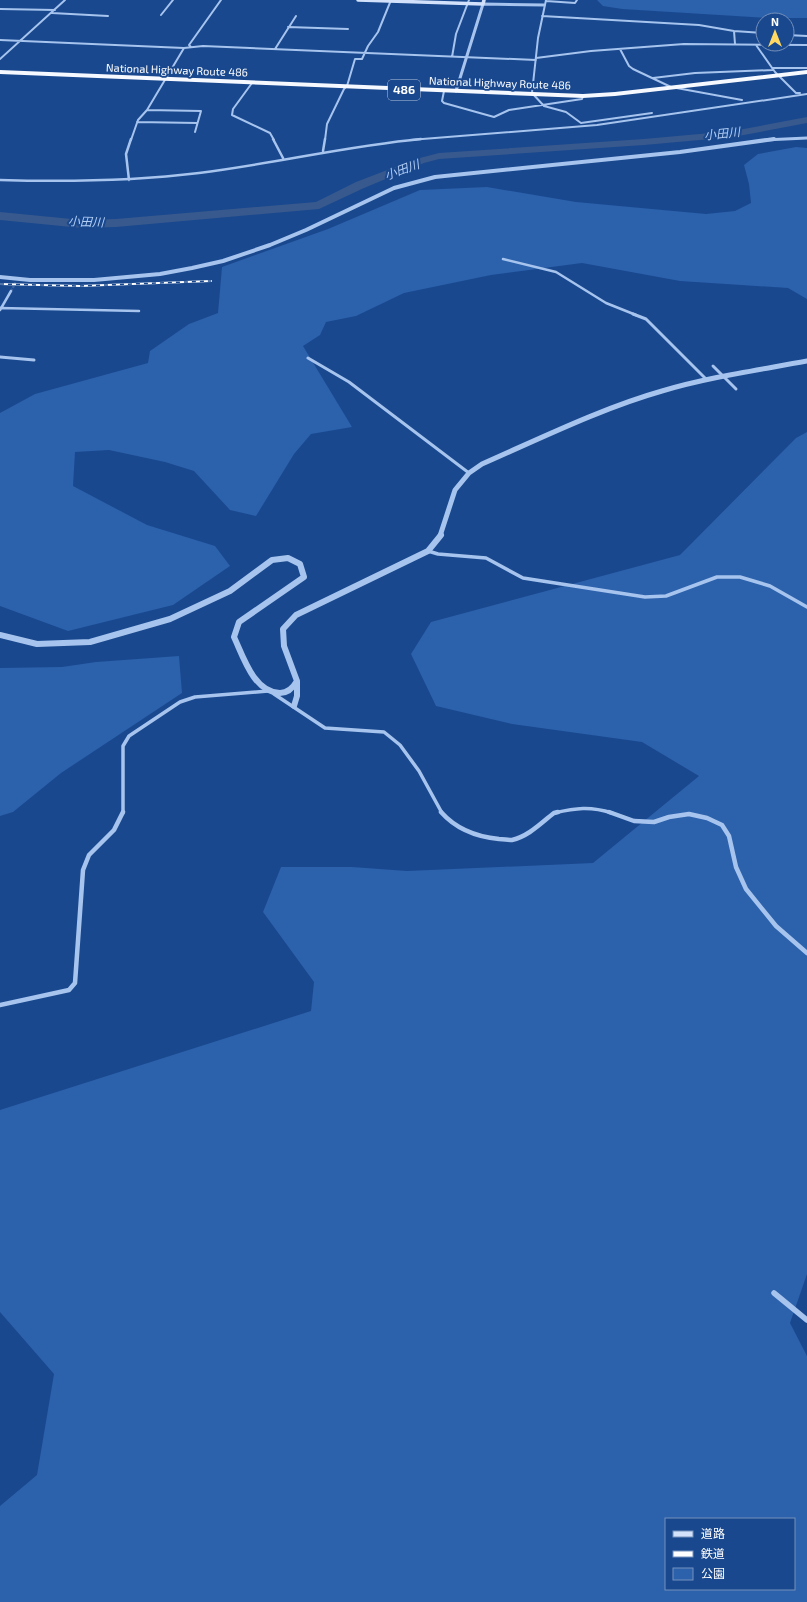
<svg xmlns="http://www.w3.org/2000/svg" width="807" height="1602" font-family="'Exo 2','Noto Sans JP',sans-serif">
<rect width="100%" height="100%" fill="#19488e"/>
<!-- green -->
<path fill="#2c61ac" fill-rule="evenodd" d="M597,0H807V18H769L622,9L603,6Z
M796,147L807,148V299L788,288L680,281L582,263L491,275L404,293L356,316L326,322L320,335L303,346L352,427L311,434L294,454L256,516L230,510L194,471L165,462L109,450L75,452L73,486L147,525L215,546L230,566L173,605L68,631L0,606V413L35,394L148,363L150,351L189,324L218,313L222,267L328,229L420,190L487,187L576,202L706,214L735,211L751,203L749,184L744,165L758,154Z
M807,432V1274L790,1323L807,1356V1602H0V1506L37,1475L54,1374L0,1312V1110L311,1011L314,982L263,912L281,867H352L407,871L593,863L699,776L642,742L512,724L436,706L411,654L431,622L680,555L796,438ZM666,1519H794V1589H666Z
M179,656L182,693L61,773L13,812L0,816V668L62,667L96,662Z"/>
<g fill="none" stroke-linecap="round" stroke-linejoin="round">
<!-- river -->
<path fill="#38598d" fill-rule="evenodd" d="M807,117V123L733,137L644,145L439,159L424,163L364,188L319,209L116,227L82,228L0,220V212L82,220L116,219L316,202L356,182L416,159L439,153L644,139L733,131Z"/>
<!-- minor-tunnel -->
<path stroke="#3c639f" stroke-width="2.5" stroke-dasharray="2.5 1" stroke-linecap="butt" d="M11,291L16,282"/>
<!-- minor-far5 -->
<path stroke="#a6c4ee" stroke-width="2" d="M546,0L538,38L532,93L544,106L566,112L581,123L652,113
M546,1L575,3L577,0
M0,9L55,10
M52,13L108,16
M161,15L173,0
M542,16L699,25L734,31L763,33
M288,27L348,29
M734,31L735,44
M787,35L807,36
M0,40L184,48L203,46L536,60
M756,45L775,72L796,93H800
M191,47L189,45L221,0
M275,49L296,16
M620,49L629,66L633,69L671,87L742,100
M452,57L456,34L469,0
M536,58L591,51L684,44L807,45
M0,59L65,0
M772,68H807
M653,78L695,73L773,70
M252,83L233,109L232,115L270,133L274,140
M444,91L442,101L444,103L494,117L509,110L582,99L583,96
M147,110L201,111L195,132
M137,122L197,123
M131,140L138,120L147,110L184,48
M325,140L327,124L344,89L347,86L355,59H362L368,46L378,32L391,0
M410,140L597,125L807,94"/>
<!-- minor-far4 -->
<path stroke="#a6c4ee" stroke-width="2.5" d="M273,139L283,158
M323,151L325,139
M0,180C66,182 133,181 199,173C273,164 346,146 421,139
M129,180L126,154L131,139
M503,259L556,272L606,303L636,315
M0,308L139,311
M0,310L11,291"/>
<!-- minor-far3 -->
<path stroke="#a6c4ee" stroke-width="3" d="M633,314L646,319L707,380
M0,357L34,360
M308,358L349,382L469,473"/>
<!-- minor-far2 -->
<path stroke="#a6c4ee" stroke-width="3.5" d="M428,551L438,554L486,558L523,578L645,597L666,596L717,577H740L770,586L807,607
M274,694L325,728L384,732L400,745L419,771L442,813
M123,813V746L129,736L180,702L195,697L268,691
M554,813C576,808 590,806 612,813"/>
<!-- minor-far1 -->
<path stroke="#a6c4ee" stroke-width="4.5" d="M441,812C456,829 478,837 499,839C503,839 508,840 512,840C529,836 541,823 554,813L558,812
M609,812L634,821L654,822L669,817L689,814L707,818L722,825L729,836L736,867L746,889L776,926L807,953
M0,1005L69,990L75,983L83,870L89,855L114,830L123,812"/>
<!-- minor -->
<path stroke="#a6c4ee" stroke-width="5.5" d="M774,1293L807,1320"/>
<!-- tertiary-far3 -->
<path stroke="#a6c4ee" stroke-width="3" d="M456,91L483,4L544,5
M764,140L807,138"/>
<!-- tertiary-far2 -->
<path stroke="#a6c4ee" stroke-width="4" d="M0,277L30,280H94L160,274L192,268L223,261L270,245L306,230L394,188L435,177L680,152L774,139"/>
<!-- tertiary-far1 -->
<path stroke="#a6c4ee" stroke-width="5" d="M440,536L455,490L469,473L482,464C539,439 602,408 662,391C709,377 759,370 807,361"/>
<!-- tertiary -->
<path stroke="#a6c4ee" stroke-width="6" d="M0,635L37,644L90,642L170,619L230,591L272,560L288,558L300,564L304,577L239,622L234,637C243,656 254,693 280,693C288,693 293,688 297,681L284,646L283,629L296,615L428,551L441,535
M294,706L297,696V681"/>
<!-- secondary -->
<path stroke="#d3e2fa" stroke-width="3.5" d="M358,0L483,4L484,0"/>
<!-- trunk -->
<path fill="#f6f9ff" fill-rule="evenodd" d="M0,70L583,94L615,92L807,70V74L615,96L583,98L0,74Z"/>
<!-- rail casing -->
<g stroke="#fff" stroke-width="2">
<path id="rail" d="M0,284L80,286L211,281"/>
</g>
<!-- rail -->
<use href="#rail" stroke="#19488e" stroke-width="1.5" stroke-dasharray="4" stroke-linecap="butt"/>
<!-- minor-bridge -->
<path stroke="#a6c4ee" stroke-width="3" d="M713,366L736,389"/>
</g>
<g text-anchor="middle" stroke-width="4" stroke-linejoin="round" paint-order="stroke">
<!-- far-street labels -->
<g font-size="11" fill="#fff" stroke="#19488e">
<text transform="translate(177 70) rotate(2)" y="4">National Highway Route 486</text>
<text transform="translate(500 83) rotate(2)" y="4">National Highway Route 486</text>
</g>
<!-- shield labels -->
<rect fill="#19488e" stroke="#bac8dd" stroke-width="1" x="388" y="80" width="32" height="20" rx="3"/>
<g font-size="12" font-weight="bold" fill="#fff">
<text x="404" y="94">486</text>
</g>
<!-- far-water labels -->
<g font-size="12" font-style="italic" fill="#b2cef5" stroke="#19488e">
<text transform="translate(722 134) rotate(-6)" y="4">小田川</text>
<text transform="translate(402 170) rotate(-20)" y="4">小田川</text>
<text transform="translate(86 222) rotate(2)" y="4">小田川</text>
</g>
</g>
<!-- legend -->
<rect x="665" y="1518" width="130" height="72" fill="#19488e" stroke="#7591bb"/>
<rect x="673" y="1531" width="20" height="6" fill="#d3e2fa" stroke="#7591bb"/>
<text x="701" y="1538" font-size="12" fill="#ffffff">道路</text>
<rect x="673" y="1551" width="20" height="6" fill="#ffffff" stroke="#7591bb"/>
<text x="701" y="1558" font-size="12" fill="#ffffff">鉄道</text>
<rect x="673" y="1568" width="20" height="12" fill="#2c61ac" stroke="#7591bb"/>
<text x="701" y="1578" font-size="12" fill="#ffffff">公園</text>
<!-- north arrow -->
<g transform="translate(775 32)"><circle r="19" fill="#19488e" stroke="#7591bb"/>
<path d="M0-3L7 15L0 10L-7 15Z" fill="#ffd863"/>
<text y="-6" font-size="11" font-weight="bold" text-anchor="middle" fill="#ffffff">N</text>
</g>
</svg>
